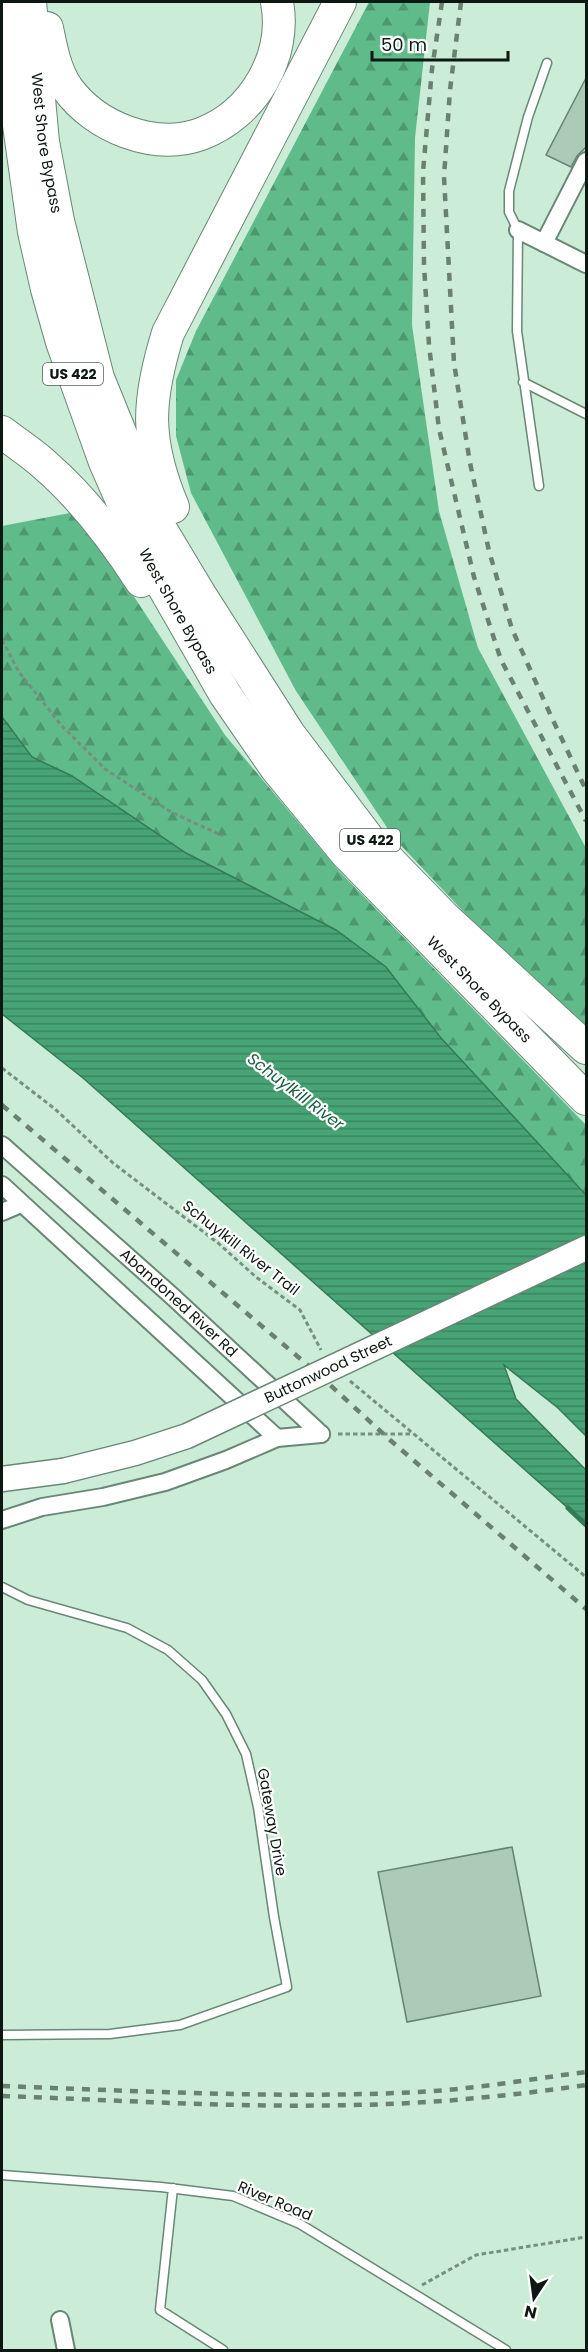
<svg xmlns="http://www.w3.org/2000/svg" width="588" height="2352" font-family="Poppins,sans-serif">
<defs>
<pattern id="forest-firs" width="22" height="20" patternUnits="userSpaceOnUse" patternTransform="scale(1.5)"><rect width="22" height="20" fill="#5fbc8a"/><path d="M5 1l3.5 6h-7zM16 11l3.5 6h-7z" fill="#4d986f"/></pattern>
<pattern id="water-rules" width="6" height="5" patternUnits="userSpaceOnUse" patternTransform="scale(1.5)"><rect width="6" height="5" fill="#47a474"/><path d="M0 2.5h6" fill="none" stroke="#3a855e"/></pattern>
</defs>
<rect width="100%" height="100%" fill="#cbecd7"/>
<!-- forest -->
<path fill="url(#forest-firs)" d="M369,2H430L415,138L412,325L439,511L478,648L586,848V1030L511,962L394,838L296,691L191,493L176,436V380L196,331Z
M75,512L102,548L225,735L340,872L586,1125V1195L441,1038L386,967L336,930L186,853L72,776L32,757L2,717V526Z"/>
<!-- water -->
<path fill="url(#water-rules)" stroke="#357a56" stroke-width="1.5" d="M2,717L32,757L72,776L186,853L336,930L386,967L441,1038L586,1195V1436L558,1408L504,1365L516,1399L586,1470V1524L83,1078L2,1014Z"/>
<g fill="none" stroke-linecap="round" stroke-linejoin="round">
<!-- stream -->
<path stroke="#357a56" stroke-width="5" d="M568,1508L586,1525"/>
</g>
<!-- building -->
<path fill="#abcbb7" stroke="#658371" stroke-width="1.5" d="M586,78V147L577,156L571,167L546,155Z
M512,1847L541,1996L407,2022L378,1872Z"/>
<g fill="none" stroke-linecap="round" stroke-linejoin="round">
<!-- lane casing -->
<g stroke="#698775" stroke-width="11">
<path id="lane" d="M523,382L586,414
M539,486L517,331L518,230L509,212V191L528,117L547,63
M2,1587L28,1600L127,1628L168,1650L202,1680L226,1714L246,1754L258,1807L274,1917L287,1987L180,2025L110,2034L2,2035
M2,2175L161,2187L233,2196L300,2224L506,2350
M173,2188L160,2310L223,2350"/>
</g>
<!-- street casing -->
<g stroke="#698775" stroke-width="20">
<g id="street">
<path d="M518,230L586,264"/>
<path d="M544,243L586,161"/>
<path id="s1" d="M2,1145L172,1296L321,1434"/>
<path d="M2,1185L277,1438"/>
<path d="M2,1212L21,1204"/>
<path d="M2,1520L42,1507L103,1497L165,1482L226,1460L277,1438L321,1434"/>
<path d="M60,2320L66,2350"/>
</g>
</g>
<!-- secondary casing -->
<g stroke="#698775" stroke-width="27">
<path id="secondary" d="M2,1479L63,1471"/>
</g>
<!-- highway casing -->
<g stroke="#698775" stroke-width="34">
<g id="highway">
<path id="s2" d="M7,2L9,43L19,125L34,232L47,289L62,342L105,462L147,558L225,694L276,768L346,853L586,1099"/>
<path id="s3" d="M30,2L43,142L58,221L98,378L157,523L199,593L289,734L371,842L444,917L586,1048"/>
<path d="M47,28C51,48 55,70 67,88C95,127 154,151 201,134C254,114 287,56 277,2"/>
<path d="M2,432C16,443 32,453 46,466C84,499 114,539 141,581"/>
<path d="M173,507C145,440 147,401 168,333L340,2"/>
</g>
</g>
<!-- path -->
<path stroke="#778f80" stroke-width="3" stroke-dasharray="4.5 3" stroke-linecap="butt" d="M2,640L19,672L61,725L105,769L171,812L223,836
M2,1068L55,1109L113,1163L218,1243L256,1277L300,1310L321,1350
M350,1381L586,1577
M338,1434H412
M422,2285L476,2255L586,2237"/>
<!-- lane -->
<use href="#lane" stroke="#fff" stroke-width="8"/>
<!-- street -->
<use href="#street" stroke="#fff" stroke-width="16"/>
<!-- secondary -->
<use href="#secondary" stroke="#fff" stroke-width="24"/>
<!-- highway -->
<use href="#highway" stroke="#fff" stroke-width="32"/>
<!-- rail -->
<path stroke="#6a8072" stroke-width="4.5" stroke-dasharray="8 8" stroke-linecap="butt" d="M442,2L432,69L423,172L424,265L429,345L439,429L474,577L501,660L586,821
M461,2L450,90L444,177L454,363L470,463L489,551L512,629L551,716L586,790
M2,1105L317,1373L390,1440L586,1609
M2,2086C141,2091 280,2099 419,2092C475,2089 531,2079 586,2072
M2,2096C118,2100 235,2108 351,2105C430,2104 509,2096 586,2085"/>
<!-- secondary-bridge casing -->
<g stroke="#698775" stroke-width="27" stroke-linecap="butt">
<g id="secondary-bridge">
<path id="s4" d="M63,1471L135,1453L187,1436L586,1248"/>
</g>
</g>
<!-- secondary-bridge -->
<use href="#secondary-bridge" stroke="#fff" stroke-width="24"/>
</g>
<g text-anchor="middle" stroke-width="4.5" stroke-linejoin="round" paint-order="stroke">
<!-- shield labels -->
<g fill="#fff" stroke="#555d58" stroke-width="1.5">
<rect x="43" y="363" width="60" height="22" rx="4.5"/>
<rect x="340" y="829" width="60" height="22" rx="4.5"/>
</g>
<g font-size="14" font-weight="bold" fill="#0c1811">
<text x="73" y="379">US 422</text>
<text x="370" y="845">US 422</text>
</g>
<!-- street labels -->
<g font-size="15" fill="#0c1811" stroke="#fff">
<text dy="5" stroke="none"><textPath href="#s3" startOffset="142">West Shore Bypass</textPath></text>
<text dy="5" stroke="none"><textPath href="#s2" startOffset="639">West Shore Bypass</textPath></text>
<text dy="5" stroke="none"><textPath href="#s2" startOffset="1125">West Shore Bypass</textPath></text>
<text transform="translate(241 1248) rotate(38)" y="5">Schuylkill River Trail</text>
<text dy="5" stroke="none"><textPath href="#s1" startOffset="237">Abandoned River Rd</textPath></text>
<text dy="5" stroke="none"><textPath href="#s4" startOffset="285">Buttonwood Street</textPath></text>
<text transform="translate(272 1822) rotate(80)" y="5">Gateway Drive</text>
<text transform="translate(275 2201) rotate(23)" y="5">River Road</text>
</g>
<!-- water labels -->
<g font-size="16" font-style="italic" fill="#1a5e3d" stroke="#fff">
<text transform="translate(296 1091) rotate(37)" y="6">Schuylkill River</text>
</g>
</g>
<!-- border -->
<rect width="588" height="2352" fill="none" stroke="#0c1811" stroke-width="6"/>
<!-- north arrow -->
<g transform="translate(534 2298) rotate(193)" stroke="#ffffff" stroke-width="4.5" paint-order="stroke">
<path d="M0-4.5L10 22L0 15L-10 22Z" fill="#0c1811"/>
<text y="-9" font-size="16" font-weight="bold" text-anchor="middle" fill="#0c1811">N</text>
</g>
<!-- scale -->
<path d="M372 51v9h136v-9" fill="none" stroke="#0c1811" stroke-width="3"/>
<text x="381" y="51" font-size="18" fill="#0c1811" stroke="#ffffff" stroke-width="4.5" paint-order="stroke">50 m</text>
</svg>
